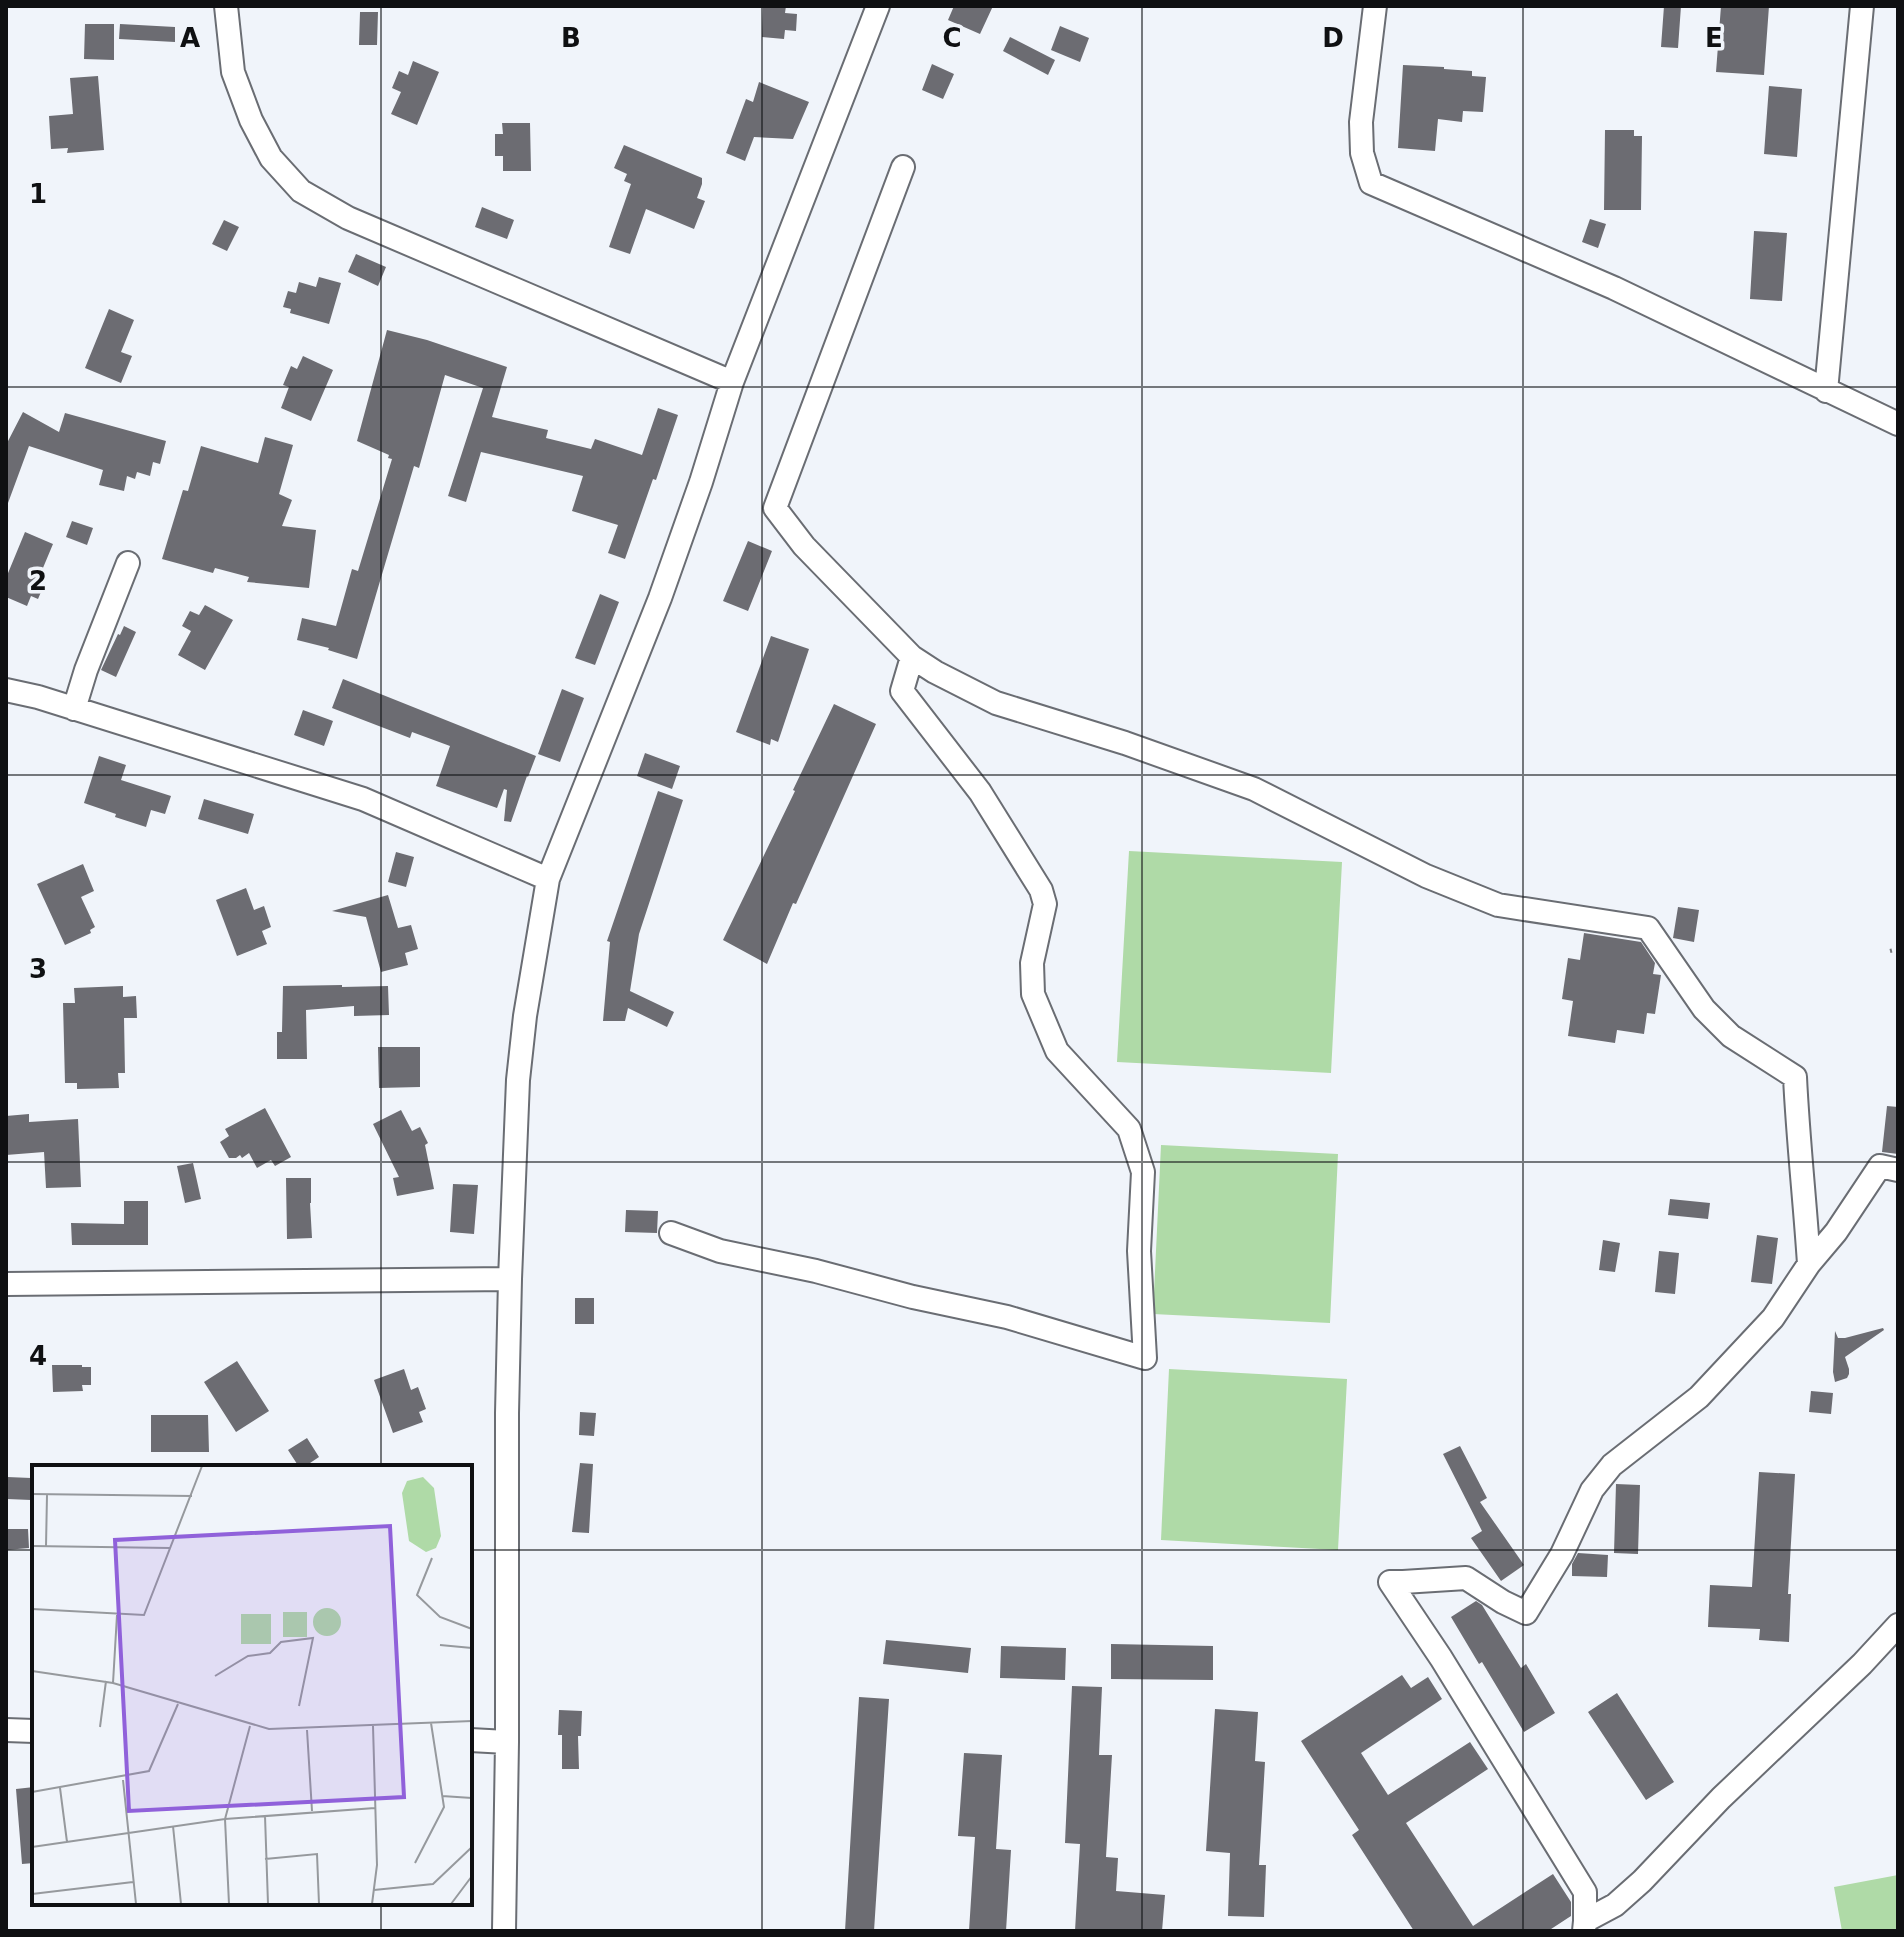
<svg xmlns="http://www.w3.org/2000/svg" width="1904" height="1937" font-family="'DejaVu Sans',sans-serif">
<rect width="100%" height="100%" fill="#f0f4fa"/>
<!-- green -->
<path fill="#afdaa7" d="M1129,851L1342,862L1331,1073L1117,1062Z
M1161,1145L1338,1154L1330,1323L1153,1314Z
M1169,1369L1347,1379L1338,1550L1161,1540Z
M1898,1875V1931H1842L1834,1887Z"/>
<!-- building -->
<path fill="#6c6c72" d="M763,6H786L785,13L797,14L796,31L785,30L784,39L762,37Z
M954,6H993L980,34L948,20Z
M1664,6H1681L1678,48L1661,47Z
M1721,6H1769L1764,75L1716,72Z
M360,12H378L377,45H359Z
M85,24H114V60L84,59Z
M120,24L175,27V42L119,39Z
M1060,26L1089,38L1080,62L1051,50Z
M1010,37L1055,60L1048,75L1003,51Z
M413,61L439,72L417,125L391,114L401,92L392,88L399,71L408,75Z
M932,64L954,74L943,99L922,90Z
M1403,65L1444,67V69L1472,71V76L1486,77L1483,112L1463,111L1462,122L1438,119L1435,151L1398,148Z
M98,76L104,150L67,153L68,148L51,149L49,116L73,114L70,78Z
M759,82L809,102L793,139L754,137L745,161L726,153L746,99L753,102Z
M1769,86L1802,89L1797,157L1764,154Z
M502,123H530L531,171H503V156H495V134H503Z
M1605,130H1634V136H1642L1641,210H1604Z
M624,145L702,178V184L697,198L705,201L694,229L646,209L630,254L609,247L631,184L624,181L627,174L614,168Z
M482,207L514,220L507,239L475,227Z
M1590,219L1606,224L1598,248L1582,242Z
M224,220L239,227L227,251L212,244Z
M1754,231L1787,233L1782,301L1750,299Z
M356,254L386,267L378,286L348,272Z
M319,277L341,283L329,324L290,313L291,309L283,307L288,291L296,293L299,282L316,287Z
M109,309L134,320L121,352L132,356L121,383L85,368Z
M387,330L427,340L507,367L492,417L548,430L546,438L591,449L595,439L642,455L658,408L678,415L656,480L653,479L625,559L608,553L618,525L572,511L583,476L481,452L466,502L448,496L483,388L445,375L419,468L414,466L357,659L328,650L329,648L297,640L302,618L336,626L352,569L358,571L392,459L388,458L389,455L357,441Z
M303,356L333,370L311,421L281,408L289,387L283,385L291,366L297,369Z
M23,412L59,432L65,413L166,441L160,464L153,462L150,476L137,472L135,479L127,476L124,491L99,485L103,470L29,446L8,503H6V445Z
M265,437L293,445L279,494L292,500L282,526L316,530L309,588L247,582L249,577L215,568L213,573L162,559L183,490L188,491L201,446L258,463Z
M72,521L93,528L87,545L66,537Z
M25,532L53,544L40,575L47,578L38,599L31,596L27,606L6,597V578Z
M748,541L772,551L748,611L723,601Z
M600,594L619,602L595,665L575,658Z
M205,605L233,620L205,670L178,655L191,631L182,626L190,611L199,615Z
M124,626L136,632L116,677L101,670L118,634L120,635Z
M771,636L809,649L778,742L771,739L770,745L736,732Z
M343,679L536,756L528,777L527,776L511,822L504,821L507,790L504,789L497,808L436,786L450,746L412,732L410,738L332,708Z
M562,689L584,698L560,762L538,754Z
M834,704L876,724L796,904L793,903L767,964L723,940L795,791L793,790Z
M303,710L333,721L324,746L294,735Z
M645,753L680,766L672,789L637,776Z
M99,756L126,765L121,780L171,796L165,814L151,810L146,827L115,817L116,814L84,803Z
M658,791L683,800L639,934L630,991L674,1012L667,1027L628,1008L625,1021H603L610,942L607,941Z
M204,799L254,814L248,834L198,819Z
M396,852L414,857L406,887L388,882Z
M83,864L94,891L81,897L95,927L90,930L91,933L65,945L37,884Z
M246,888L254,910L264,906L271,927L262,931L267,944L237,956L216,900Z
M388,895L398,928L411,925L418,949L405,953L408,965L381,972L366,917L332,911Z
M1678,907L1699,910L1694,942L1673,938Z
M1584,933L1641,942L1655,963L1653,974L1661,975L1655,1014L1647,1013L1644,1034L1617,1030L1615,1043L1568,1036L1573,1001L1562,999L1568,958L1580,960Z
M342,985V987L388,986L389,1015L354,1016V1006L306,1010L307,1059H277V1032H282L283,986Z
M123,986V997L136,996L137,1018H124L125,1073H118L119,1088L77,1089V1083H65L63,1003H75L74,988Z
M378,1047H420V1087L379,1088Z
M1887,1106L1898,1107V1154L1882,1152Z
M265,1108L291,1157L275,1166L271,1160L257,1168L249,1153L242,1158L240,1155L236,1158H229L220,1142L229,1136L225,1129Z
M401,1110L412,1131L420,1127L428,1143L425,1145L434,1189L397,1196L393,1178L399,1177L373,1124Z
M29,1114V1122L78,1119L81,1187L46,1188L44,1152L6,1155V1116Z
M193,1163L201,1199L185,1203L177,1166Z
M286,1178H311V1203H310L312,1238L287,1239Z
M453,1184L478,1185L474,1234L450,1232Z
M1670,1199L1710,1203L1708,1219L1668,1215Z
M124,1201H148V1245H72L71,1223L124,1224Z
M626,1210L658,1211L657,1233L625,1232Z
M1757,1235L1778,1238L1772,1284L1751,1282Z
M1603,1240L1620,1243L1615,1272L1599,1270Z
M1659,1251L1679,1253L1675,1294L1655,1292Z
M575,1298H594V1324H575Z
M1883,1328L1884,1330L1845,1357L1849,1369V1374L1847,1378L1835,1382L1833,1372L1835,1331L1838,1338H1845Z
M237,1361L269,1411L236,1432L204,1382Z
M52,1365H82V1367H91V1385H82L83,1391L53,1392Z
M404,1369L411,1390L418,1387L426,1409L419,1412L423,1422L393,1433L374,1380Z
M1811,1391L1833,1393L1831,1414L1809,1412Z
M580,1412L596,1413L594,1436L579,1435Z
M151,1415H208L209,1452H151Z
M307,1438L319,1457L304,1467H299L288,1450Z
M1460,1446L1487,1498L1480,1502L1524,1565L1501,1581L1471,1538L1482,1531L1443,1454Z
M580,1463L593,1464L589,1533L572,1532Z
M1759,1472L1795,1474L1788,1594H1791L1789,1642L1759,1640L1760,1629L1708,1627L1710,1585L1752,1587Z
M7,1477L31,1478V1500L7,1499Z
M1616,1484L1640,1485L1638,1554L1614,1553Z
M6,1529H28L29,1548L6,1550Z
M1578,1553L1608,1555L1607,1577L1572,1576V1564Z
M1476,1601L1482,1605L1521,1668L1526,1664L1555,1713L1524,1732L1482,1662L1479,1664L1451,1617Z
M886,1640L971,1648L968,1673L883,1664Z
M1111,1644L1213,1646V1680L1111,1679Z
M1001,1646L1066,1648L1065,1680L1000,1678Z
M1402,1675L1411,1688L1428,1677L1442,1699L1361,1753L1388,1795L1470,1742L1488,1769L1406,1823L1473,1926L1553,1874L1571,1902V1916L1548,1931H1414L1352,1835L1359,1830L1301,1741Z
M1072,1686L1102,1687L1099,1755H1112L1106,1857L1118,1858L1116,1891L1165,1895L1162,1931H1075L1080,1844L1065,1843Z
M1617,1693L1674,1782L1646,1800L1588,1712Z
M859,1697L889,1699L874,1931H845Z
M1215,1709L1258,1712L1255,1761L1265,1762L1259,1865H1266L1264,1917L1228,1916L1230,1853L1206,1851Z
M559,1710L582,1711L581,1736H578L579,1769H562V1735H558Z
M964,1753L1002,1755L996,1849L1011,1850L1006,1931H969L975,1837L958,1836Z
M34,1787V1863L22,1864L16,1789Z"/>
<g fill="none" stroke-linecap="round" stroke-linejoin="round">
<!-- minor casing -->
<g stroke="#6a6d73" stroke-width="26">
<path id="minor" d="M226,6L233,72L251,120L271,158L301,191L348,218L732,382
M1375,6L1361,122L1362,153L1371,183L1614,288L1898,424
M903,167L775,508L804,546L912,657L935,672L996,703L1125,743L1254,789L1426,876L1498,905L1648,928L1704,1009L1731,1036L1795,1077C1798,1140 1805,1202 1809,1264
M1826,391L1862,6
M6,690L38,697L363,799L548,879
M74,709L86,670L128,563
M671,1233L720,1251L816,1271L913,1297L1007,1317L1145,1358L1139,1251L1143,1172L1129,1129L1057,1051L1033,994L1032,963L1045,904L1041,890L980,792L902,691L912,657
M6,1284L510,1279
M1390,1582H1403L1466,1578L1503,1602L1526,1613L1562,1554L1592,1490L1612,1465L1699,1397L1773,1318L1809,1264L1836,1232L1880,1166L1898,1170
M1390,1582L1441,1658L1585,1892V1921
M6,1730L34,1731
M470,1740L507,1742
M504,1931L507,1742V1413L510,1279L518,1080L525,1016L548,879L660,598L701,482L732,382L878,6
M1584,1931L1585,1921L1615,1905L1642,1881L1721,1798L1862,1664L1898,1625"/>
</g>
<!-- path -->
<path stroke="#74777a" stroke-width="4" stroke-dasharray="2 6" stroke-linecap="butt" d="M1890,951L1898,949"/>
<!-- minor -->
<use href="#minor" stroke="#fff" stroke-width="22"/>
</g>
<!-- grid -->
<path fill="none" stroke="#0f1012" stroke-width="2" stroke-opacity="0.55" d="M381,6V1467M762,6V1931M1142,6V1931M1523,6V1931M6,387H1898M6,775H1898M6,1162H1898M6,1550H34M470,1550H1898M381,1903V1931"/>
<!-- overview -->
<g transform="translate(32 1465)">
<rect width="440" height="440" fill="#f0f4fa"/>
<path d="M391,12L402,23L409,71L404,83L394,87L377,76L370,28L375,16ZM281 157a14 14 0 1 1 28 0a14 14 0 1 1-28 0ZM251,147H275V172H251ZM209,149H239V179H209Z" fill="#afdaa7"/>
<path fill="none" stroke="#96999d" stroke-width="2" d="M0,29L160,31M0,81L138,83M14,81L15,30M400,93L385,130L408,152L440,164M0,144L112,150L170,1M408,180L440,183M0,206L81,218L237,264L440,256M183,211L216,191L238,188L249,177L281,173L267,241M81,218L85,150M68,262L74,216M275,265L280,346M91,315L104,439M28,323L35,377M0,327L117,306L146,239M410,331L440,333M233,351L236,439M141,361L149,439M0,382L193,354L343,343M233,394L285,389L287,439M383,398L412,342L399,258M342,425L401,419L440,382M0,429L101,417M197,439L193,354L218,261M340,439L345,400L341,261M419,439L440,411"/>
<path fill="#9061da" fill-opacity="0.15" stroke="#9061da" stroke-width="4" d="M358,61L372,332L97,346L83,75Z"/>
<rect width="440" height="440" fill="none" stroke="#0f1012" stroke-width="4"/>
</g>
<g font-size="26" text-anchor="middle" font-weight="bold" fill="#0f1012" stroke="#f0f4fa" stroke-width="7" stroke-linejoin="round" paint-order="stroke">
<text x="190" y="47">A</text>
<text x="571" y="47">B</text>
<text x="952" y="47">C</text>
<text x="1333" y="47">D</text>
<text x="1714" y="47">E</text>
<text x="38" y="203">1</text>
<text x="38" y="590">2</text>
<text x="38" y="978">3</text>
<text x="38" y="1365">4</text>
</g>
<!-- border -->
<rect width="1904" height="1937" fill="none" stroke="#0f1012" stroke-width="16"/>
</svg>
